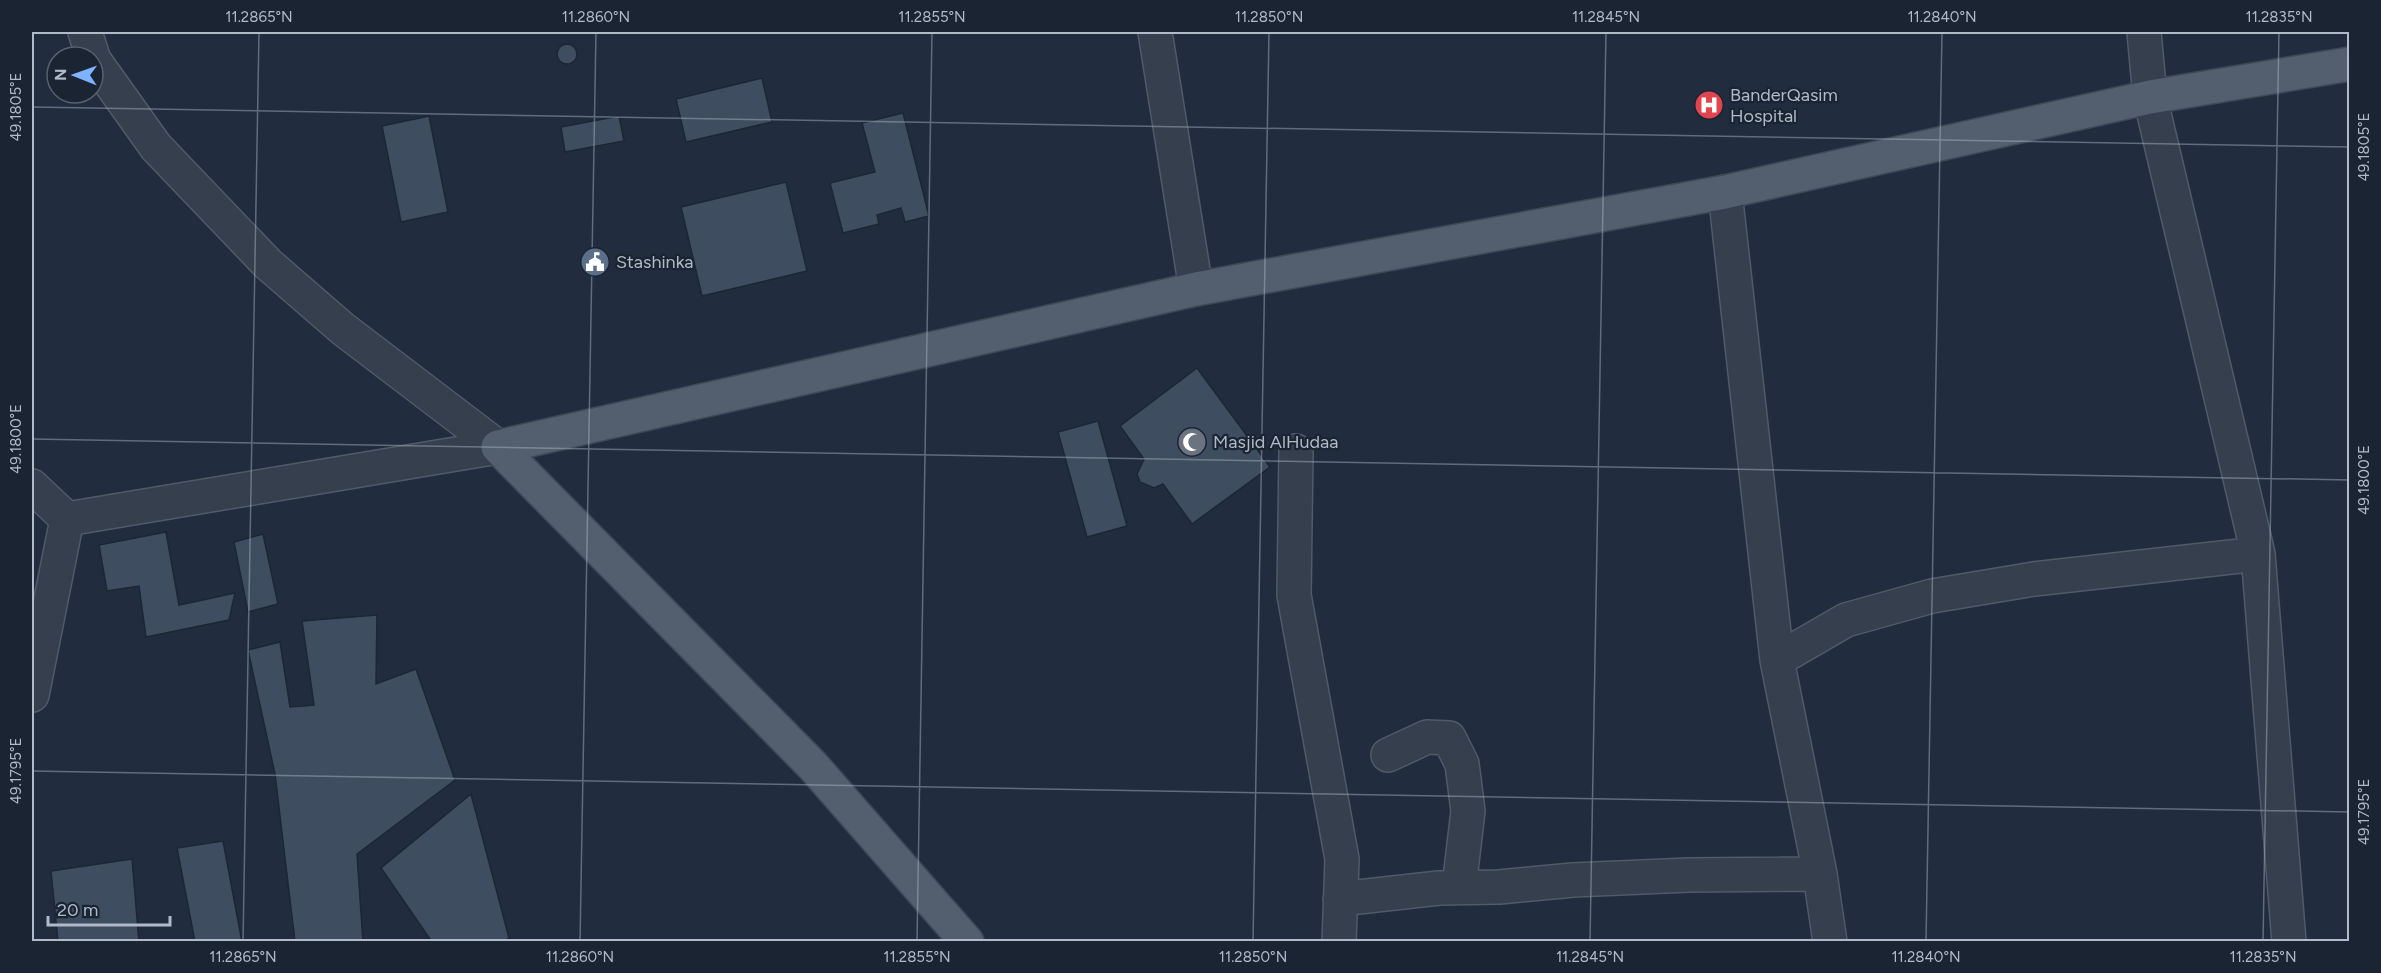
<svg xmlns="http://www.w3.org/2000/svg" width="2381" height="973" font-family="Figtree,sans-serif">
<rect width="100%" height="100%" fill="#212d3e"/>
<!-- building -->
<path fill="#3f4d60" stroke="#1c2634" stroke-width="1.5" d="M557 54a10 10 0 1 1 20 0a10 10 0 1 1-20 0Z
M762,78L772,122L686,142L676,99Z
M903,113L929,216L905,222L901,208L877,215L879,224L843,233L830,183L875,172L862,123Z
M429,116L448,212L401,222L382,126Z
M619,116L624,141L565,152L561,127Z
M786,182L807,271L702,296L681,207Z
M1197,368L1270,467L1192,524L1163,484L1154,488L1140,482L1137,474L1144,459L1120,426Z
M1098,421L1127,526L1087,537L1058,432Z
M166,532L179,605L235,593L229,620L146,637L139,586L107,591L99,545Z
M263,534L278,604L248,612L234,542Z
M377,615L376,684L416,669L455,780L357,854L363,942H295L275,774L248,650L280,642L290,707L314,705L302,621Z
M471,794L509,938L503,942H432L381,868Z
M223,841L242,942H195L177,848Z
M132,859L139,942H58L51,871Z"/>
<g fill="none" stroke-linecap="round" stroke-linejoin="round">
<!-- minor casing -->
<g stroke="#505a68" stroke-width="36">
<path id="minor" d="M85,32L94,60L156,147L268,264L343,329L498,447
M1155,32L1196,289
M2144,32L2150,97L2258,554L2289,942
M1725,192L1777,660L1820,874L1830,942
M1296,451L1294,595L1342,859L1339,942
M32,486L67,519
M67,519L498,447
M1777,660L1846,620L1932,596L2034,579L2258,554
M32,695L67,519
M1388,755L1427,737L1449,738L1462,764L1468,811L1459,887
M1340,899L1439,888L1499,887L1573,880L1689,875L1820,874"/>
</g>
<!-- major casing -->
<g stroke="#3e4856" stroke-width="36">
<path id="major" d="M498,447L1196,289L1725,192L2150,97L2350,64
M498,447L813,766L967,942"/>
</g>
<!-- minor -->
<use href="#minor" stroke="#353f4d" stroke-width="33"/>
<!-- major -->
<use href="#major" stroke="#535e6e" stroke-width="33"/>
</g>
<!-- ticks -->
<path fill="none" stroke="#b0bac9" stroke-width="1.5" stroke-opacity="0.45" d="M32,107L2350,147M32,439L2350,480M32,771L2350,812M243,942L259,32M580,942L596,32M917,942L932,32M1253,942L1269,32M1590,942L1606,32M1926,942L1942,32M2263,942L2279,32"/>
<!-- icons -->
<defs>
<g id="hospital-disc" transform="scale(1.5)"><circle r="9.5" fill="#e0444e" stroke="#1a2432"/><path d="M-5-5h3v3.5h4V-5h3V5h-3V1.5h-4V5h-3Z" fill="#fff"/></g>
<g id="civic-disc" transform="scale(1.5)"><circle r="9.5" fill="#5c6f8a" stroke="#1a2432"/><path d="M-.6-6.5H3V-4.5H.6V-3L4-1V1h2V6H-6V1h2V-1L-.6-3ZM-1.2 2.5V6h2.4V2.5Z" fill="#fff"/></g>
<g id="mosque-disc" transform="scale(1.5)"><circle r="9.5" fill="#6b7280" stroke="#1a2432"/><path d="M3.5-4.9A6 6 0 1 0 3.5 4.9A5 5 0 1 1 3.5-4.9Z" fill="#fff"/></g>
</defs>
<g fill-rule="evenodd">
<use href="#hospital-disc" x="1709" y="105"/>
<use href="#civic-disc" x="595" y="262"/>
<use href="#mosque-disc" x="1192" y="442"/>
</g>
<g text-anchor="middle" stroke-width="4.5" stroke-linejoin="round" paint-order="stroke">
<!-- poi labels -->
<g font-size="18" fill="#b0bac9" stroke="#1a2432" text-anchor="start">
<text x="1730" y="101">BanderQasim<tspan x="1730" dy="21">Hospital</tspan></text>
<text x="616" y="268">Stashinka</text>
<text x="1213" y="448">Masjid AlHudaa</text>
</g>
</g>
<!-- border -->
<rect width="2381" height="973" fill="none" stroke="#1a2432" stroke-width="66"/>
<!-- north arrow -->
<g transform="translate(75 75) rotate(271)"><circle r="28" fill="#1a2432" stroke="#56606e" stroke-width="1.5"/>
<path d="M0-4.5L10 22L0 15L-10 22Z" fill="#7fb2ff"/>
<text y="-9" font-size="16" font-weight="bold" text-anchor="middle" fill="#b0bac9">N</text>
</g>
<!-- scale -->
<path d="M48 916v9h122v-9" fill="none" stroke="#b0bac9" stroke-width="3"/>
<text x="57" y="916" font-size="18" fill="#b0bac9" stroke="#1a2432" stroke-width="4.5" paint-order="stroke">20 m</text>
<rect x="33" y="33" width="2315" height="907" fill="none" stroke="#b0bac9" stroke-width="2"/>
<g font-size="15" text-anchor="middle" fill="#b0bac9">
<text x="259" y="22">11.2865°N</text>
<text x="596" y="22">11.2860°N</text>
<text x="932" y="22">11.2855°N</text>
<text x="1269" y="22">11.2850°N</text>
<text x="1606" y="22">11.2845°N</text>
<text x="1942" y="22">11.2840°N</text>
<text x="2279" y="22">11.2835°N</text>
<text transform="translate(16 107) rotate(-90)" y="5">49.1805°E</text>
<text transform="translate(2364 147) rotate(-90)" y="5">49.1805°E</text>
<text transform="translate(16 439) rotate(-90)" y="5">49.1800°E</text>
<text transform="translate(2364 480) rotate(-90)" y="5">49.1800°E</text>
<text transform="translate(16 771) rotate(-90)" y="5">49.1795°E</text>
<text transform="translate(2364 812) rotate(-90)" y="5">49.1795°E</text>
<text x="243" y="962">11.2865°N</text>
<text x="580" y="962">11.2860°N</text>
<text x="917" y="962">11.2855°N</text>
<text x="1253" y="962">11.2850°N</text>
<text x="1590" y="962">11.2845°N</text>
<text x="1926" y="962">11.2840°N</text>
<text x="2263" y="962">11.2835°N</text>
</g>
</svg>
